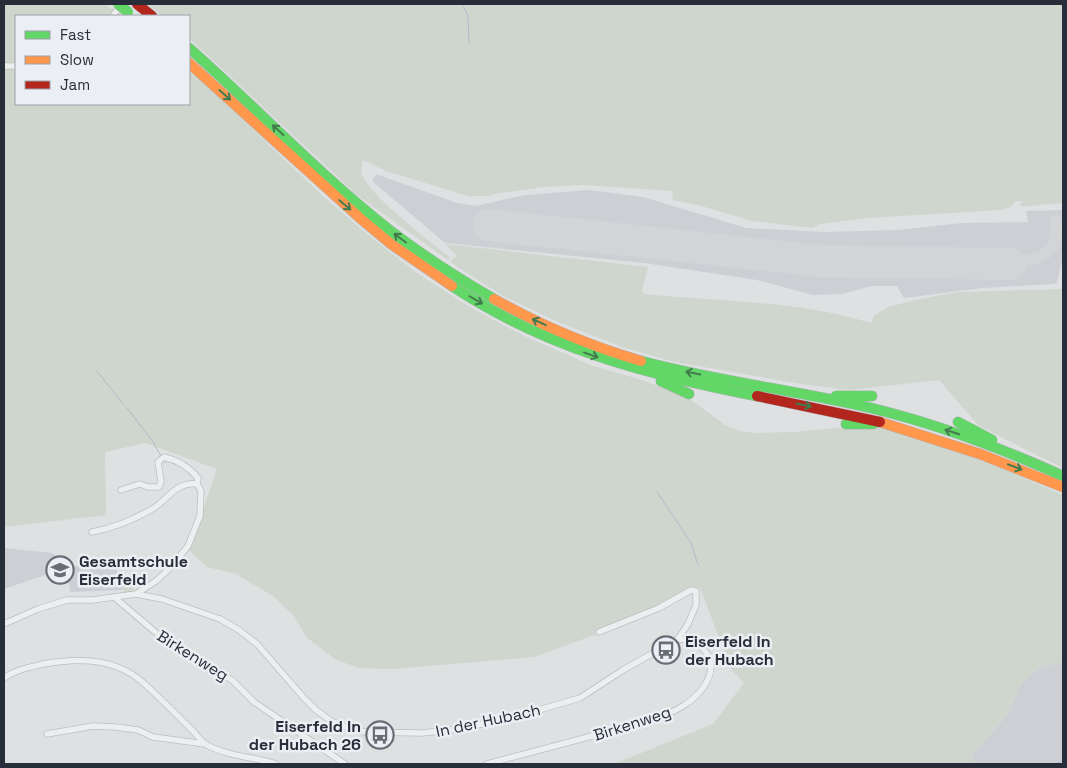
<svg xmlns="http://www.w3.org/2000/svg" width="1067" height="768" font-family="'Space Grotesk',sans-serif">
<rect width="100%" height="100%" fill="#dee0e2"/>
<!-- built -->
<path fill="#cdcfd5" d="M376,174L457,203L476,206L525,195L589,190L643,197L746,228L825,232L898,230L962,223L1028,222L1026,211L1063,210V257L1057,283L1054,284L983,288L904,298L897,286H871L843,294L813,295L757,280L644,263L445,243L372,181Z
M4,548L53,553L66,567L112,563L121,577L123,590L70,592L69,583L51,573L4,589Z
M1063,662V764H975L972,755L1008,714L1022,682L1041,667Z"/>
<!-- green -->
<path fill="#cfd6ce" d="M4,4H105L121,16H16V104H189V71L205,84L325,198L371,237L417,273L470,307L524,336L593,366L642,380L687,397L725,425L739,431L754,433L794,432L872,425L930,441L1008,471L1063,495V662L1041,667L1022,682L1008,714L972,755L975,764H614L713,724L744,683L730,668L700,587L619,626L534,657L394,669L358,668L335,659L306,637L294,616L273,596L236,574L207,567L189,550L217,469L145,443L105,452L106,515L4,527Z
M147,4H1063V203C1049,203 1035,207 1020,206L1023,201H1016L1011,207L1001,210L867,218L820,224L813,228L752,221L698,205L672,200L673,191L583,185L544,187L500,193L487,196H468L386,171L363,160C362,166 360,170 362,175C374,200 428,239 450,258L448,260L357,195L189,38V16H163Z
M445,244L648,267L642,291L644,294C720,302 797,300 871,323L874,316L888,307L920,299L959,292L1063,289V468L979,426L939,380L849,390L801,384L675,362L625,348L558,322L503,296L450,262L452,259L457,256Z
M131,575L134,592L124,594L122,577Z"/>
<g fill="none" stroke-linecap="round" stroke-linejoin="round">
<!-- stream -->
<path stroke="#afbccb" stroke-width="1" d="M462,4L468,16L469,43
M96,370L124,405
M127,408L153,442L161,456
M165,462V463
M657,492L691,543L698,565
M1056,764L1063,760"/>
<!-- taxiway -->
<path stroke="#d2d4d6" stroke-width="12" d="M1011,264C1024,260 1052,258 1055,241C1057,235 1056,227 1056,221"/>
<!-- runway -->
<path stroke="#d2d4d6" stroke-width="32" d="M489,225L820,261L1011,264"/>
<!-- street casing -->
<g stroke="#bcbec0" stroke-width="7">
<path id="street" d="M113,16L121,4
M4,66H16
M121,490L140,484L148,487H159L161,481L158,462L164,457C177,460 189,467 198,478L197,484L201,491L200,516L188,546L171,567L156,581L136,594
M92,532C114,528 135,519 154,508C169,498 177,481 197,484
M114,597L167,642L219,671L233,681L254,702L345,764
M4,624L38,609L67,600H92L136,594L162,599L220,619L239,630L257,644L304,698L316,710L331,721L352,729L365,732L422,733L459,729L515,717L580,698L623,670L678,639L688,624L696,605V591L691,590L659,608L599,632
M4,678C15,670 30,667 43,664C80,657 118,658 147,686C163,701 178,716 193,731C198,736 201,742 207,745C227,756 254,757 276,764
M47,734L93,726L115,727L138,730L153,737L205,744
M487,764L656,719C673,712 691,704 702,689C721,664 707,641 678,639"/>
</g>
<!-- fast casing -->
<g stroke="#b0b3b7" stroke-width="11">
<path id="fast" d="M189,48C257,108 320,176 392,232C425,257 459,279 494,299
M452,286C546,348 647,375 757,396
M641,361C716,381 794,390 871,408C937,424 1001,448 1063,476
M661,381L689,394
M836,396H872
M958,422L992,440
M846,424H873"/>
</g>
<!-- slow casing -->
<g stroke="#b0b3b7" stroke-width="11">
<path id="slow" d="M189,63L361,219L391,244L452,286
M494,299C540,325 590,346 641,361
M880,422L980,454L1063,487"/>
</g>
<!-- jam casing -->
<g stroke="#b0b3b7" stroke-width="11">
<path id="jam" d="M137,4L152,16
M757,396L880,422"/>
</g>
<!-- street -->
<use href="#street" stroke="#edeeef" stroke-width="5.5"/>
<!-- fast -->
<use href="#fast" stroke="#63d668" stroke-width="10"/>
<!-- slow -->
<use href="#slow" stroke="#ff974d" stroke-width="10"/>
<!-- jam -->
<use href="#jam" stroke="#b3261e" stroke-width="10"/>
<!-- fast-bridge casing -->
<g stroke="#b0b3b7" stroke-width="11" stroke-linecap="butt">
<path id="fast-bridge" d="M118,4L128,12"/>
</g>
<!-- fast-bridge -->
<use href="#fast-bridge" stroke="#63d668" stroke-width="10"/>
</g>
<!-- one-way arrows -->
<defs><path id="oneway-shaft" d="M-6 0H5M1.5-3L5.5 0L1.5 3" fill="none" stroke-width="1.6" stroke-linecap="round" stroke-linejoin="round" transform="scale(1.25)"/></defs>
<g stroke="#437a4e">
<use href="#oneway-shaft" transform="translate(225 95) rotate(42)"/>
<use href="#oneway-shaft" transform="translate(278 130) rotate(-137)"/>
<use href="#oneway-shaft" transform="translate(345 205) rotate(40)"/>
<use href="#oneway-shaft" transform="translate(400 238) rotate(-143)"/>
<use href="#oneway-shaft" transform="translate(476 300) rotate(30)"/>
<use href="#oneway-shaft" transform="translate(539 322) rotate(-155)"/>
<use href="#oneway-shaft" transform="translate(591 355) rotate(20)"/>
<use href="#oneway-shaft" transform="translate(693 373) rotate(-169)"/>
<use href="#oneway-shaft" transform="translate(804 405) rotate(12)"/>
<use href="#oneway-shaft" transform="translate(952 432) rotate(-162)"/>
<use href="#oneway-shaft" transform="translate(1015 467) rotate(21)"/>
</g>
<!-- icons -->
<defs>
<g id="school-ring" transform="scale(1.4375)"><circle r="9.5" fill="#ebeef3" stroke="#686c74" stroke-width="1.5"/><path d="M0-5L7-2L0 1L-7-2ZM-4 1L0 2.5L4 1V4Q0 6-4 4Z" fill="#686c74"/></g>
<g id="bus-ring" transform="scale(1.4375)"><circle r="9.5" fill="#ebeef3" stroke="#686c74" stroke-width="1.5"/><path d="M-5-6H5V4H4V6H2V4H-2V6H-4V4H-5ZM-3.5-4V0h7V-4ZM-3.5 1.2v1.5H-2V1.2ZM2 1.2v1.5H3.5V1.2Z" fill="#686c74"/></g>
</defs>
<g fill-rule="evenodd">
<use href="#school-ring" x="60" y="570"/>
<use href="#bus-ring" x="666" y="650"/>
<use href="#bus-ring" x="380" y="735"/>
</g>
<g text-anchor="middle" stroke-width="5" stroke-linejoin="round" paint-order="stroke">
<!-- poi labels -->
<g font-size="16" font-weight="bold" fill="#282e39" stroke="#ebeef3" text-anchor="start">
<text x="79" y="567">Gesamtschule<tspan x="79" dy="18">Eiserfeld</tspan></text>
<text x="685" y="647">Eiserfeld In<tspan x="685" dy="18">der Hubach</tspan></text>
<text x="361" y="732" text-anchor="end">Eiserfeld In<tspan x="361" dy="18">der Hubach 26</tspan></text>
</g>
<!-- street labels -->
<g font-size="16" fill="#282e39" stroke="#ebeef3">
<text transform="translate(193 655) rotate(32)" y="6">Birkenweg</text>
<text transform="translate(488 720) rotate(-12)" y="6">In der Hubach</text>
<text transform="translate(632 723) rotate(-18)" y="6">Birkenweg</text>
</g>
</g>
<!-- border -->
<rect width="1067" height="768" fill="none" stroke="#282e39" stroke-width="10"/>
<!-- legend -->
<rect x="15" y="15" width="175" height="90" fill="#ebeef3" stroke="#9da1a9"/>
<rect x="25" y="31" width="25" height="8" fill="#63d668" stroke="#9da1a9"/>
<text x="60" y="40" font-size="15" fill="#282e39">Fast</text>
<rect x="25" y="56" width="25" height="8" fill="#ff974d" stroke="#9da1a9"/>
<text x="60" y="65" font-size="15" fill="#282e39">Slow</text>
<rect x="25" y="81" width="25" height="8" fill="#b3261e" stroke="#9da1a9"/>
<text x="60" y="90" font-size="15" fill="#282e39">Jam</text>
</svg>
